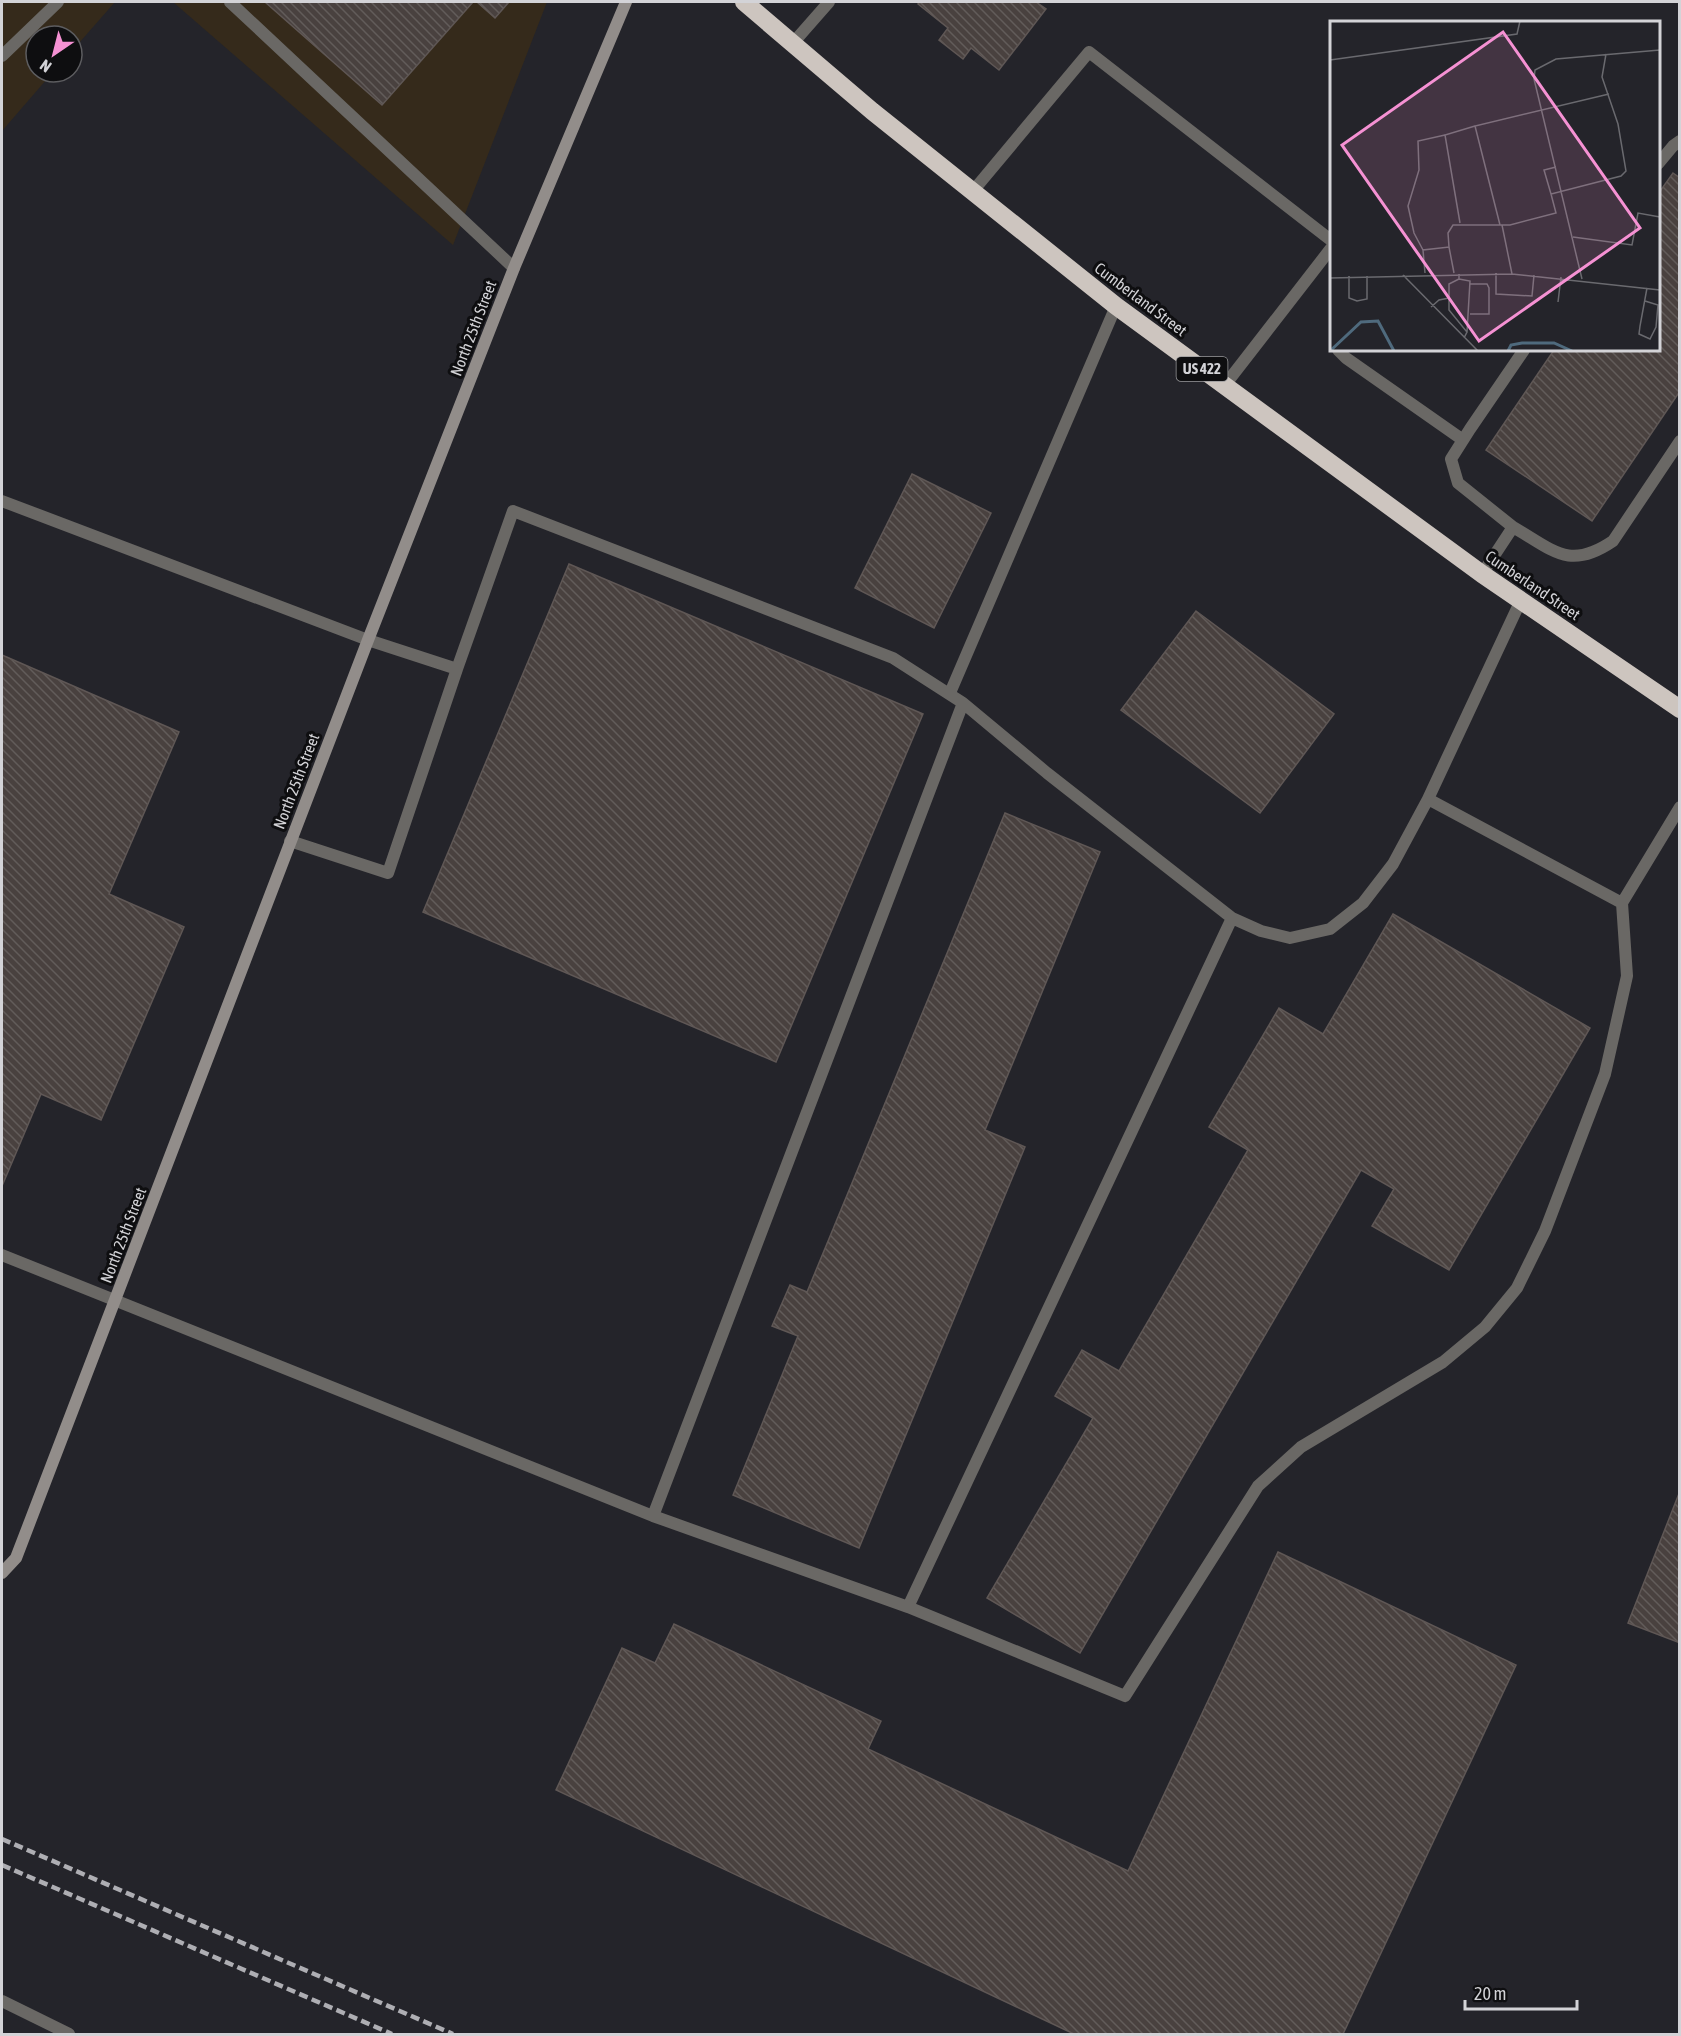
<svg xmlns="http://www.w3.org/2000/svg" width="1681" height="2036" font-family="'Asap Condensed',sans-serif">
<defs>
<pattern id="building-back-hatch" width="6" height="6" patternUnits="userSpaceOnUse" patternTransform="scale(1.5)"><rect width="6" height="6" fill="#49413f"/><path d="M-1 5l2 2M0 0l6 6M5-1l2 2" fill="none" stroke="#625c5a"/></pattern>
</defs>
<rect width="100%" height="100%" fill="#24242a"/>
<!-- commercial -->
<path fill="#352a1b" d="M2,2H115L72,51V36H36V72H53L2,131Z
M173,2H547L453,245Z"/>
<!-- building -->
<path fill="url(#building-back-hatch)" stroke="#5f5755" stroke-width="1.5" d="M265,2H473L382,105Z
M477,2H509L495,18Z
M920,2H1036L1046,9L999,70L971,48L963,59L939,40L948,28L918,4Z
M1673,173L1680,178V391L1592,521L1486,450L1554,350H1658V194Z
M912,474L991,513L934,628L855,588Z
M569,564L923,714L776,1062L423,912Z
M1196,611L1334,714L1260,813L1121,710Z
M2,655L179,732L109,894L184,927L101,1120L41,1094L2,1186Z
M1005,813L1100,852L985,1130L1025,1147L859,1548L733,1495L798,1336L772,1326L790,1285L807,1292Z
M1393,914L1590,1028L1449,1270L1372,1226L1394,1189L1361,1170L1080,1653L987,1598L1093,1418L1055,1396L1082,1350L1119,1371L1248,1150L1209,1127L1279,1008L1323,1034Z
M1680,1491V1643L1628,1623Z
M1278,1552L1516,1665L1343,2034H1074L556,1790L622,1648L655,1663L674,1624L881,1721L868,1749L1128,1871Z"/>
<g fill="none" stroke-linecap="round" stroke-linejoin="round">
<!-- lane -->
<path stroke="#6a6865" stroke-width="12" d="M230,2L514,268
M793,43L829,2
M2,56L58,2
M1658,164L1673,146L1680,141
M973,191L1089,52L1332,241
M1338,350L1346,358L1463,440
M1225,385L1332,247
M2,501L368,640L457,669L513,511L893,658L963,703L1047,773L1232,918L1261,931L1290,938L1330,929L1363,903L1393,864L1428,799
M1513,527L1458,483L1451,459L1470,429L1524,350
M1482,574L1513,527C1553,550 1569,571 1613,541L1680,441
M1521,600L1428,799L1622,903L1680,807
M950,693L1116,306
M290,841L388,873L457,669
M2,1255L653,1516L963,703
M653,1516L908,1607L1232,918
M908,1607L1125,1696L1258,1486L1301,1447L1443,1362L1485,1327L1517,1288L1545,1231L1605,1074L1627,976L1622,903
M2,2001L69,2034"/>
<!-- secondary -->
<path stroke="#928d8a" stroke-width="12" d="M2,1573L16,1558L368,640L514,268L626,2"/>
<!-- highway -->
<path stroke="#cdc5bf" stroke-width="18" d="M744,2L872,111L1116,306L1482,574L1680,709"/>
<!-- rail -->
<path stroke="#aeaeb3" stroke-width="4.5" stroke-dasharray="9 4.5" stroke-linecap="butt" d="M2,1839L453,2034
M2,1865L392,2034"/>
</g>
<g text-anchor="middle" stroke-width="6" stroke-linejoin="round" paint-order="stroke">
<!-- shield labels -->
<rect fill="#0e0e10" stroke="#98989b" stroke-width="1.5" x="1176.5" y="357" width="51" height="24" rx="4.5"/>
<g font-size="15" font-weight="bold" fill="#d3d3d7">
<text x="1202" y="374">US 422</text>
</g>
<!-- street labels -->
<g font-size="16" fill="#d3d3d7" stroke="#0e0e10">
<text transform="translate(1141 299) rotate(37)" y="6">Cumberland Street</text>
<text transform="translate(473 328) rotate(-69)" y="6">North 25th Street</text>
<text transform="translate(1533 585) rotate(34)" y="6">Cumberland Street</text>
<text transform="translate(296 781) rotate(-69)" y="6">North 25th Street</text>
<text transform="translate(123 1235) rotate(-69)" y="6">North 25th Street</text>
</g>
</g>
<!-- overview -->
<g transform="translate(1330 21)">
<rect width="330" height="330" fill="#24242a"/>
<path fill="none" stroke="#4f6a7d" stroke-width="3" d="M0,330L31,301L48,300L64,330M178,330L181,324L192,322H224L242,330"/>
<path fill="none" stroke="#6a6a6f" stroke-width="1.5" d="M0,39L187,13L190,0M221,173L214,149L226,146M130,202L115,114L145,105M170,204L145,105L279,73M172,204L182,253M243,216L302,224L308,192L330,196M119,226L118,212L123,204H180L226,192L221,173L291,155L296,150L288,103L272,56L276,33M93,229L84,212L78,185L89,149L88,120L115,114M95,252L93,229L119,226L124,252M166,252V273L202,275L204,254M129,253V258L119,263V289L137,311L134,317M73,254L148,330M19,255V277L27,280L37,278V255M0,257L182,253L330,269M129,258L140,260L137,311M252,258L204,58L205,49L226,38L330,29M140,263H157L159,267V293H140M315,280L328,284L326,306L320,318L309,313L310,305L317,267M228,281L231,256M101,286L109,279L119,277"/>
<path fill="#f591d3" fill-opacity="0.15" stroke="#f591d3" stroke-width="3" d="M173,11L310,207L149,320L12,124Z"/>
<rect width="330" height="330" fill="none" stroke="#d3d3d7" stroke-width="3"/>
</g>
<!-- border -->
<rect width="1681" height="2036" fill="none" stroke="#d3d3d7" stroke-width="6"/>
<!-- north arrow -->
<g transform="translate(54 54) rotate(215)"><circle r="28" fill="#0e0e10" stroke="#5d5d60" stroke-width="1.5"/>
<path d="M0-4.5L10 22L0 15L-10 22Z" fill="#f591d3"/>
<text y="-9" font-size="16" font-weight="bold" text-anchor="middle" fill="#d3d3d7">N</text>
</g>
<!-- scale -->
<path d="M1465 2000v9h112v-9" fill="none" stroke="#d3d3d7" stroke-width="3"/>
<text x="1474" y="2000" font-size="18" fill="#d3d3d7" stroke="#0e0e10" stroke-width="4.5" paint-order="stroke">20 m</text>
</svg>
